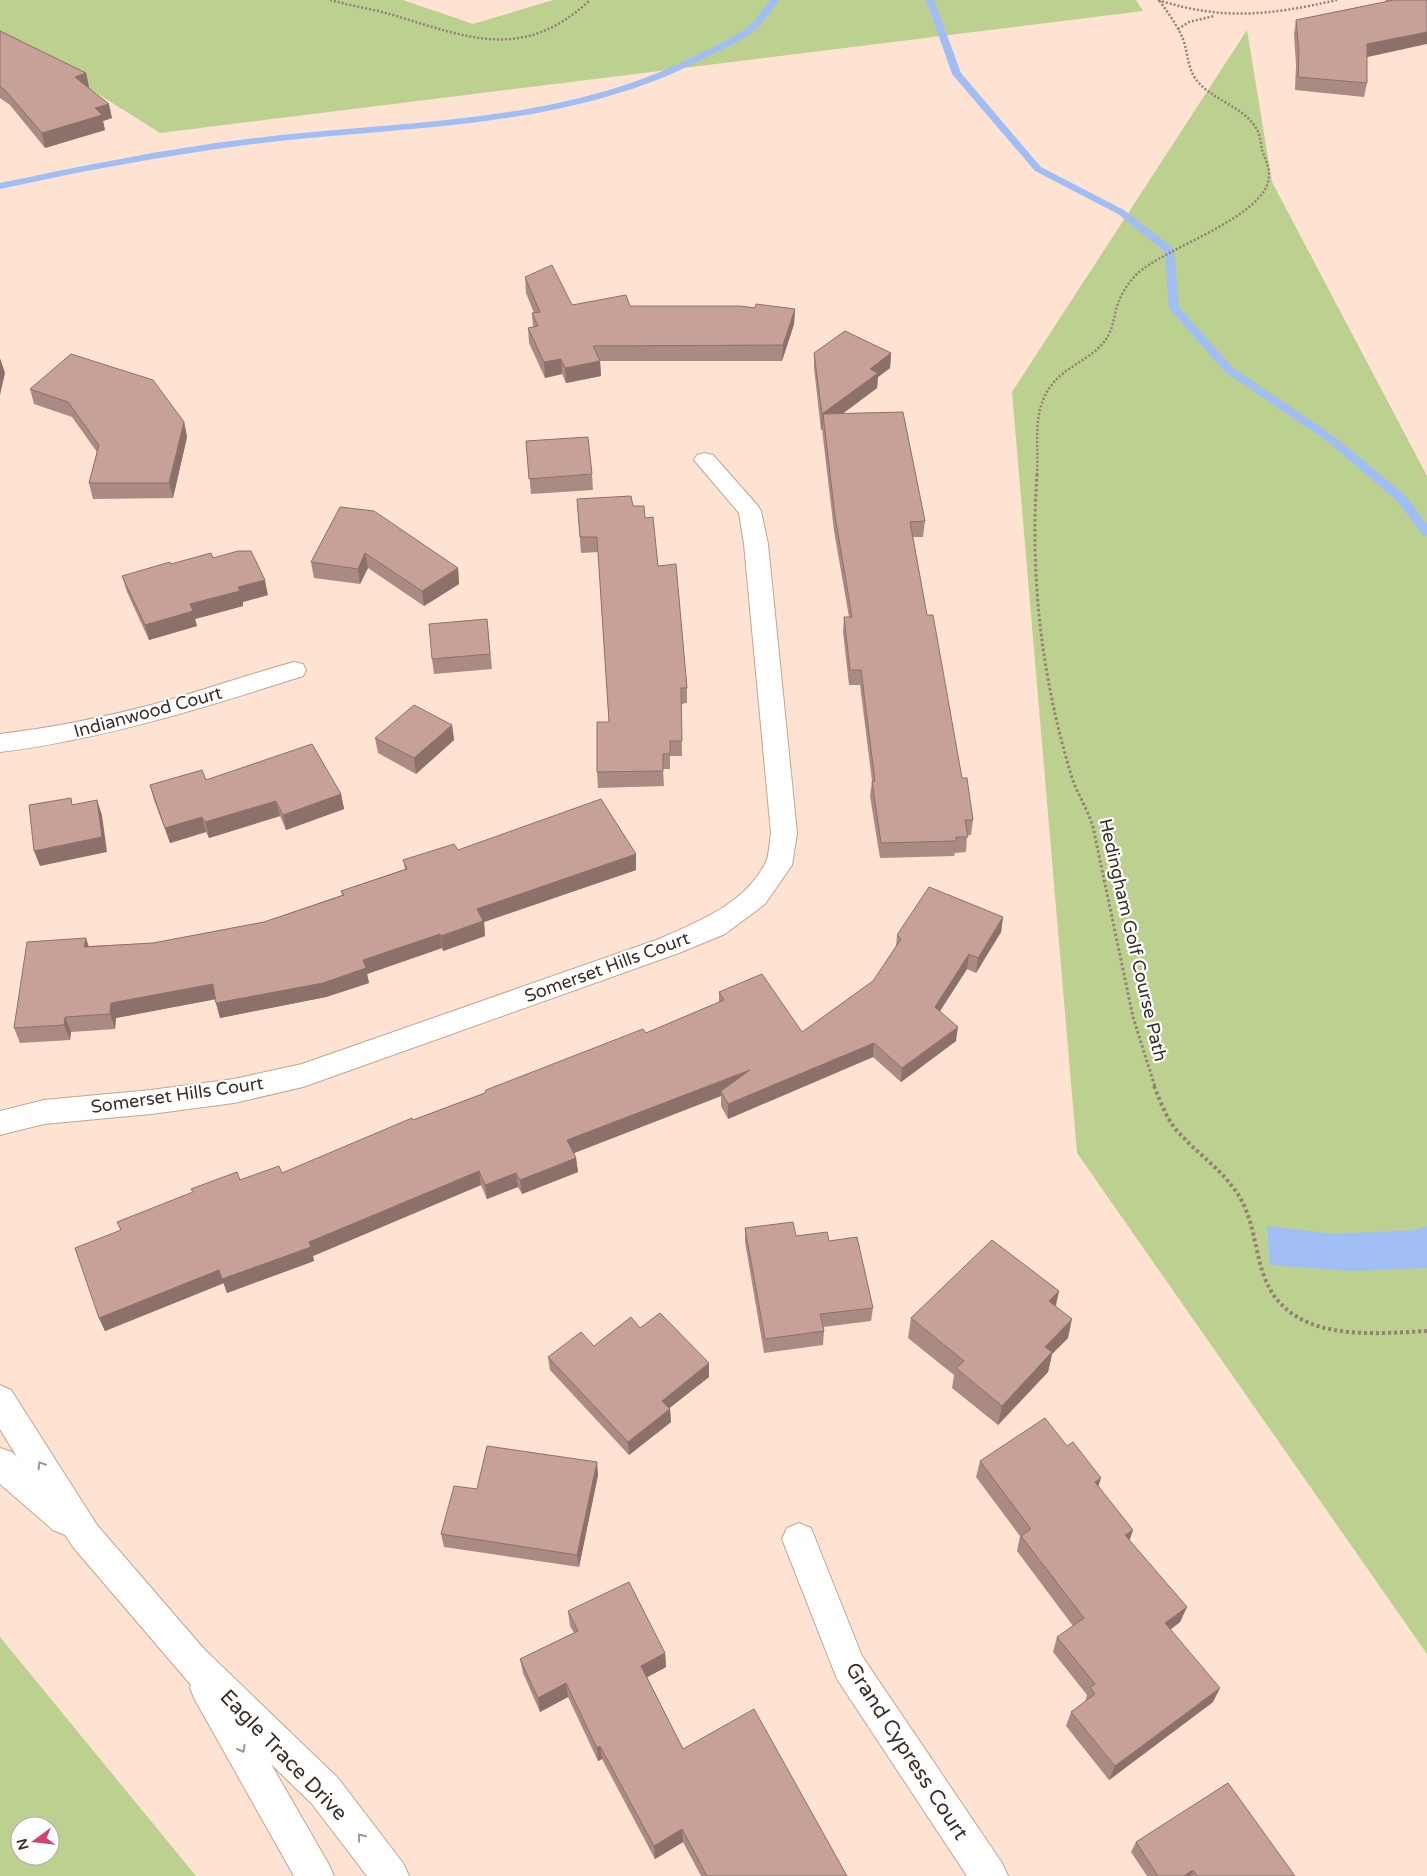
<svg xmlns="http://www.w3.org/2000/svg" width="1427" height="1876" font-family="'Varela Round',sans-serif">
<rect width="100%" height="100%" fill="#fee2d2"/>
<!-- green -->
<path fill="#bcd090" fill-rule="evenodd" d="M0,0H403L473,24L553,0H1136L1143,11L160,133L0,32Z
M1247,30L1272,182L1427,476V1654L1077,1153L1012,392Z
M0,1637L196,1876H0ZM20,1826H50V1856H20Z"/>
<!-- water -->
<path fill="#a1bef4" d="M1267,1226L1334,1234L1415,1230L1427,1226V1268L1353,1271L1270,1265Z"/>
<g fill="none" stroke-linecap="round" stroke-linejoin="round">
<!-- stream -->
<path fill="#a1bef4" fill-rule="evenodd" d="M770,0H779C771,11 761,26 750,34C736,44 718,51 703,59C562,132 399,125 246,145C163,156 82,171 0,189V183C82,166 164,149 247,139C398,120 559,126 697,55C712,47 730,40 744,30C754,23 762,10 770,0Z
M926,0H934L961,73L1041,167L1124,210L1174,249L1179,307L1233,368L1335,437L1405,495L1427,524V536L1423,535L1397,501L1327,441L1225,372L1169,308L1165,252L1118,214L1035,171L952,74Z"/>
<!-- street casing -->
<g stroke="#c5a491" stroke-width="2">
<path id="street" d="M705,453L713,455L758,506L761,511L768,544L797,833L792,865L765,904L725,934L679,953L303,1087L234,1103L151,1114L44,1124L0,1135V1111L44,1100L151,1090L234,1079L302,1064L659,939C698,922 744,904 765,864C770,855 769,842 771,833L744,544L739,513L694,460L697,455Z
M294,662L303,664L306,670L303,676C203,708 104,739 0,752V734C51,728 101,718 151,705C199,692 246,675 294,662Z
M0,1385L11,1390L97,1525L204,1649L338,1778L403,1863L409,1876H367L312,1804L271,1764L328,1863L334,1876H294L195,1700L190,1688L191,1685L73,1547L65,1535L53,1530L0,1484V1448L12,1452L17,1457L0,1429Z
M799,1523L811,1528L862,1656L1002,1863L1008,1876H967L837,1679L782,1539L787,1528Z"/>
</g>
<!-- path-far2 -->
<path stroke="#958075" stroke-width="2.5" stroke-dasharray="2 2" stroke-linecap="butt" d="M330,0C351,6 373,9 393,15C469,38 524,62 590,0
M1158,0C1224,21 1271,15 1337,0
M1178,29L1189,22L1214,16
M1037,475C1039,434 1029,399 1066,371C1080,361 1097,353 1107,338C1113,328 1114,317 1117,306C1121,294 1128,283 1137,274C1163,248 1270,216 1269,175C1269,166 1265,158 1262,150C1261,143 1260,134 1256,128C1242,105 1210,100 1195,78C1188,67 1188,55 1184,42C1179,27 1168,13 1159,0"/>
<!-- path-far1 -->
<path stroke="#958075" stroke-width="3" stroke-dasharray="2.5 2.5" stroke-linecap="butt" d="M1037,474C1030,575 1041,674 1070,771C1075,791 1087,807 1093,827L1133,1017L1155,1087"/>
<!-- path -->
<path stroke="#958075" stroke-width="4" stroke-dasharray="3 3" stroke-linecap="butt" d="M1154,1086C1160,1100 1165,1115 1174,1127C1193,1151 1220,1167 1237,1193C1254,1218 1254,1248 1264,1276C1288,1343 1370,1334 1427,1331"/>
<!-- street -->
<use href="#street" fill="#fff" fill-rule="evenodd"/>
</g>
<!-- wall -->
<path fill="#ab8a83" d="M1385,0H1427L1367,57V83L1364,97L1295,90L1296,65L1294,34L1296,20L1387,2Z
M0,31L86,73L89,87L88,88L112,118L103,121L105,130L45,148L10,105L0,98Z
M525,277L572,305L755,308L795,309L794,324L782,361H600L601,376L566,383L562,374L545,378L529,343L528,328L533,327L532,313H534L526,293Z
M814,353H891L890,368L878,377L877,388L843,413L925,521L923,537H913L927,615L962,778L973,820L971,835H967L966,852L955,853L954,856L880,858L870,796L872,781L860,685H849L843,632L844,617H849L834,531L822,429L821,430L814,368Z
M30,389L184,422L187,437L173,498L93,499L89,483L97,452L72,417L34,404Z
M526,441L592,474L593,490L531,494Z
M577,499L633,506L645,518L658,566L687,688V703L681,704L682,756H670V769H663L664,786L598,788L597,772L609,722L598,552L581,553Z
M340,507L458,568L459,584L424,606L368,568L360,584L314,578L311,562Z
M213,558L268,595L243,602V606L195,619L197,626L149,640L127,592L122,576L171,564Z
M487,619L492,669L434,674L432,659Z
M452,725L454,740L416,774L378,753L375,738Z
M206,780L341,794L344,809L286,830L280,816L209,838L206,832L170,843L154,800L150,785Z
M458,850L636,854V870L484,922L485,936L443,951L442,948L367,974L369,983L326,997L220,1018L215,999L116,1018L115,1029L71,1032L70,1040L20,1043L14,1028L89,946L153,943L264,922L342,895L341,891L405,869L403,860Z
M1003,917L1001,932L976,973L967,969L940,1011L956,1041L901,1082L873,1057L728,1119L721,1106V1096L574,1153L576,1158L578,1172L522,1194L518,1187L487,1199L481,1185L313,1256L314,1261L227,1293L224,1283L105,1331L99,1318L240,1180L282,1173L413,1120L646,1033L719,1002V992L802,1032L873,981L896,946L897,935Z
M745,1228L829,1241L873,1308L871,1321L823,1327L824,1331L823,1345L764,1353L745,1242Z
M1059,1291L1056,1306L1068,1338L1052,1354L1048,1372L998,1425L952,1388L954,1375L908,1338L911,1318Z
M640,1328L709,1363V1377L669,1408L670,1409L671,1422L629,1455L550,1370L548,1357L594,1346Z
M980,1461L1098,1486L1129,1541L1187,1607L1180,1622L1170,1630L1213,1702L1109,1780L1066,1726L1071,1712L1085,1702L1087,1695L1053,1652L1057,1637L1073,1626L1017,1551L1020,1536L976,1477Z
M597,1462L598,1475L579,1567L444,1547L441,1534L477,1489Z
M568,1611L665,1653L666,1667L647,1677L683,1749L847,1876H701L683,1842L655,1859L602,1759L598,1761L568,1697L540,1712L523,1673L520,1659L574,1633L570,1626Z
M1136,1842L1295,1876H1147L1131,1852Z"/>
<!-- shaded-wall -->
<path fill="#8b716a" d="M1427,32V44L1363,58L1367,44Z
M86,73L89,87L79,92L75,77Z
M109,104L112,118L103,121L105,130L45,148L42,133L95,108Z
M795,309L794,324L782,361L783,345Z
M891,353L890,368L878,377L877,388L825,427L823,414L822,429L821,430L822,414L870,369Z
M0,358L5,373L0,395Z
M561,359L562,374L545,378L544,362Z
M600,361L601,376L566,383L565,368Z
M184,422L187,437L173,498L169,483Z
M365,553L368,568L360,584L358,569Z
M458,568L459,584L424,606L422,591Z
M265,580L268,595L243,602V606L195,619L197,626L149,640L145,625L190,604L238,587Z
M452,725L454,740L416,774L414,758Z
M341,794L344,809L286,830L283,815Z
M97,800L102,815L107,852L40,866L34,851Z
M276,801L280,816L209,838L205,822Z
M202,817L206,832L170,843L165,828Z
M636,854V870L484,922L485,936L443,951L441,936L477,909Z
M1003,917L1001,932L976,973L978,958Z
M440,934L442,948L367,974L369,983L326,997L220,1018L216,1003L363,960Z
M86,938L91,953L84,947Z
M969,954L967,969L933,1022L935,1007Z
M213,984L217,999L116,1018L115,1029L110,1014L111,1003Z
M65,1017L71,1032L70,1040L64,1025Z
M958,1027L956,1041L901,1082L902,1068Z
M874,1043L873,1057L728,1119V1104Z
M750,1070L721,1091V1096L569,1155L567,1140Z
M576,1158L578,1172L522,1194L520,1180Z
M479,1171L481,1185L313,1256L314,1261L227,1293L222,1279Z
M516,1173L518,1187L487,1199L485,1185Z
M219,1270L224,1283L105,1331L99,1318Z
M1059,1291L1054,1311L1049,1301Z
M1072,1319L1068,1338L1052,1354L1048,1372L998,1425L1002,1406L1045,1347Z
M709,1363V1377L662,1414V1401Z
M670,1409L671,1422L629,1455L628,1442Z
M597,1462L598,1475L579,1567L577,1555Z
M1101,1478L1096,1494L1095,1482Z
M1133,1530L1128,1545L1125,1535Z
M1187,1607L1180,1622L1159,1638L1165,1623Z
M665,1653L666,1667L642,1680L641,1666Z
M566,1683L568,1697L540,1712L538,1698Z
M1220,1688L1213,1702L1109,1780L1115,1766Z
M600,1746L602,1759L598,1761L597,1748Z
M682,1829L683,1842L655,1859L654,1846Z
M1193,1870L1190,1876H1184Z"/>
<!-- building -->
<path fill="#c7a198" stroke="#8b716a" d="M1394,0H1427V32L1367,44V83L1298,77L1299,51L1296,20Z
M0,31L86,73L75,77L109,104L95,108L102,115L42,133L6,91L0,86Z
M552,265L572,305L626,295L630,306H740L755,308L756,304L795,309L783,345L593,346L600,361L565,368L561,359L544,362L528,328L538,326L532,313L540,312L525,277Z
M845,331L891,353L870,369L878,373L822,414L814,353Z
M71,354L153,380L184,422L169,483H89L99,445L68,402L30,389Z
M903,412L925,521L910,522L927,615H933L962,778H967L973,820H965L968,837H956V841L881,843L872,781H875L861,670H850L844,617H852L835,516L823,414Z
M588,437L592,474L529,479L526,441Z
M631,496L633,506H644L645,518L653,517L658,566L676,564L687,688H681L682,741H670V754H663V771L597,772V722H609L597,537H580L577,499Z
M340,507L374,511L458,568L422,591L365,553L358,569L311,562Z
M238,551H251L265,580L238,587L240,591L190,604L193,611L145,625L122,576L170,562L171,564L211,553L213,558Z
M487,619L490,654L432,659L429,624Z
M414,705L452,725L414,758L375,738Z
M312,744L341,794L283,815L276,801L205,822L202,817L165,828L150,785L202,770L206,780Z
M71,798L72,805L97,800L102,837L34,851L29,805Z
M601,799L636,854L477,909L483,921L441,936L440,934L363,960L366,968L323,983L216,1003L213,984L111,1003L110,1014L65,1017L64,1025L14,1028L27,942L86,938L84,947L153,943L264,922L344,895L341,891L407,869L403,860L454,844L458,850Z
M929,887L1003,917L978,958L969,954L935,1007L958,1027L902,1068L874,1043L728,1104L721,1091L750,1070L567,1140L576,1158L520,1180L516,1173L485,1185L479,1171L309,1242L311,1247L222,1279L219,1270L99,1318L75,1248L121,1230L117,1222L193,1192L191,1189L237,1172L240,1180L279,1166L282,1173L412,1118L413,1120L485,1093L486,1090L643,1029L646,1033L724,1000L719,992L762,974L802,1032L873,981L901,939L897,935Z
M793,1222L796,1236L827,1232L829,1241L857,1237L873,1308L820,1314L824,1331L765,1339L745,1228Z
M992,1240L1059,1291L1049,1301L1072,1319L1045,1347L1052,1352L1002,1406L956,1368L964,1361L911,1318Z
M660,1313L709,1363L662,1401L670,1409L628,1442L548,1357L581,1332L594,1346L631,1317L640,1328Z
M1045,1418L1067,1446L1073,1442L1101,1478L1095,1482L1133,1530L1125,1535L1187,1607L1165,1623L1220,1688L1115,1766L1071,1712L1095,1694L1090,1687L1095,1684L1057,1637L1084,1618L1021,1536L1031,1529L980,1461Z
M487,1446L597,1462L577,1555L441,1534L454,1486L477,1489Z
M629,1582L665,1653L641,1666L683,1749L754,1709L847,1876H707L682,1829L654,1846L600,1746L597,1748L566,1683L538,1698L520,1659L578,1631L568,1611Z
M1228,1783L1295,1876H1197L1193,1870L1184,1876H1158L1136,1842Z"/>
<!-- one-way arrows -->
<defs><path id="oneway-chevron" d="M-2-3.5L2.5 0L-2 3.5" fill="none" stroke-width="1.6" stroke-linecap="round" stroke-linejoin="round" transform="scale(1.25)"/></defs>
<g stroke="#9e9794">
<use href="#oneway-chevron" transform="translate(41 1465) rotate(-122)"/>
<use href="#oneway-chevron" transform="translate(242 1749) rotate(60)"/>
<use href="#oneway-chevron" transform="translate(361 1837) rotate(-128)"/>
</g>
<g text-anchor="middle" stroke-width="4.5" stroke-linejoin="round" paint-order="stroke">
<!-- street labels -->
<g font-size="18" fill="#3d2f28" stroke="#fff">
<text transform="translate(148 712) rotate(-15)" y="6">Indianwood Court</text>
<text transform="translate(1133 940) rotate(77)" y="6">Hedingham Golf Course Path</text>
<text transform="translate(607 967) rotate(-20)" y="6">Somerset Hills Court</text>
<text transform="translate(177 1095) rotate(-8)" y="6">Somerset Hills Court</text>
</g>
<!-- near-street labels -->
<g font-size="21" fill="#3d2f28" stroke="#fff">
<text transform="translate(907 1751) rotate(57)" y="7">Grand Cypress Court</text>
<text transform="translate(284 1755) rotate(46)" y="7">Eagle Trace Drive</text>
</g>
</g>
<!-- north arrow -->
<g transform="translate(35 1841) rotate(255)"><circle r="24" fill="#ffffff" stroke="#b1aca9"/>
<path d="M0-4L9 19L0 12L-9 19Z" fill="#cf4272"/>
<text y="-8" font-size="14" font-weight="bold" text-anchor="middle" fill="#3d2f28">N</text>
</g>
</svg>
